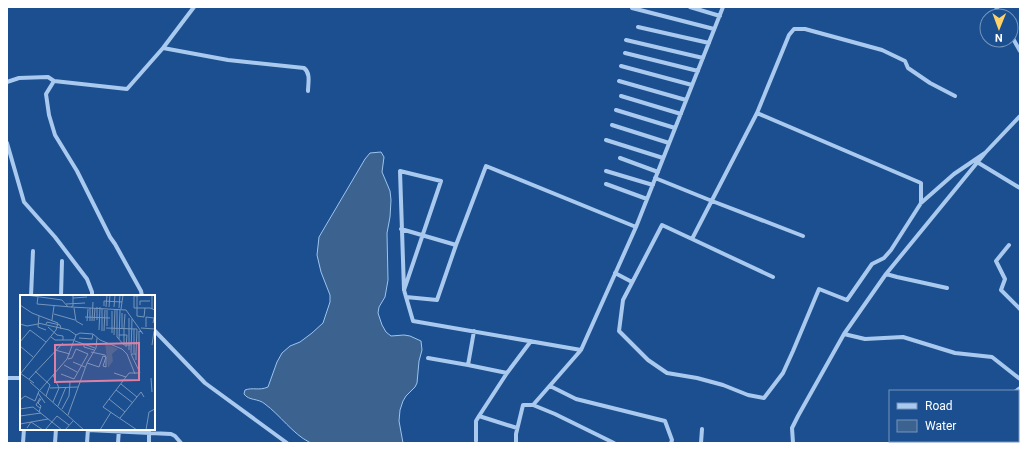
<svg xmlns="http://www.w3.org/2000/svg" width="1027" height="450" font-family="Roboto,sans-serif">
<rect width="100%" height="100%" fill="#1b4f8f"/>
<!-- water -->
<path fill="#3c6290" stroke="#9cc4f0" d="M381,152L384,157L382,172L390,191L391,200L390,217L387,233L388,280L385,297L379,307L378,313L382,325L386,332L391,336L404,335L410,336L421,341L422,350L419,361L417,383L415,387L406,396L403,401L400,410L399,421L403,443C379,443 354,443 330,443C324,443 314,445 309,442C293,434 280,415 265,404C258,398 249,401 244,394L245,390C253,387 259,391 268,387L277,362L282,353L290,346L300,342L312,333L323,323L330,302V295L321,272L317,255L319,237L365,159L370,153Z"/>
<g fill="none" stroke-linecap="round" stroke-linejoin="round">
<!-- minor -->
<path stroke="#a9c9ee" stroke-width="4" d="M690,7L720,16
M996,7L1001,16
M632,8L714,29
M638,27L709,43
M1011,35L1020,51
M626,40L703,58
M163,48L228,60L304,68C311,73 308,84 308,91
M625,53L698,71
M621,66L692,85
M54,81L46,94L49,115L55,135L77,171L110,237L115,244L141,291L142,296
M619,81L686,100
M7,82L19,78L48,77L54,81L127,89L163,48L194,7
M621,96L681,114
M955,96L930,83L908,68L905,61L882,50L805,29H794L789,35L757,113L692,239L662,225L623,300L619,331L648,360L667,373L697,378L723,385L748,395L764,398L783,373L793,351L819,289L847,300L872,264L884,258L891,250L921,203L954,174L985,153
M616,110L675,128
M757,113L921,183V203
M612,125L669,143
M606,140L663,158
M7,143L24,202L55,237L87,279L92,292V296
M620,158L658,172
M977,162L1020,188
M606,171L653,185
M655,178L712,201L803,236
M606,184L647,199
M401,229L456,245
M692,239L773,277
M1009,245L996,261L1005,279L1001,290L1020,309
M615,273L632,282
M886,274L897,277L947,288
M404,290L441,181L400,171L404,290L413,321L581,350
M31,296L33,251
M61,296L62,261
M406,297L437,300L456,245L486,166L636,227
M154,330L205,383L287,443
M844,334L865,339L903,337L955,353L992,357L1020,379
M428,358L468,365L507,373
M468,365L474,331
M7,378H21
M550,386L576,399L665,421L672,440L671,443
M1016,391L1020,388
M533,405L555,414L614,443
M517,428L479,416L507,373L531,341
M88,430L171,434L175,436L181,443
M476,441V421L479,416
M23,443L24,429
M55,443L56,429
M87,443L88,429
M118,443L119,429
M149,443V429
M516,443V434L523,405H533L581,350L636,227L723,7
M701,443L702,429
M793,443L792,428L798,416L844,334L886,274L985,153L1020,116
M959,443L962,441"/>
</g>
<!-- overview -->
<g transform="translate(20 295)">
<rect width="135" height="135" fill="#1b4f8f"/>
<path d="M85,48L98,54L92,59L93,66L88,73Z" fill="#3c6290"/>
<path fill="none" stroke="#7695bc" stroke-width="1" d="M6,0L42,5L48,12M18,2L17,9L51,12L53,11V0M53,3L67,2M46,9L65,8M0,10L12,18L38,28L36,35L1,78M120,10V6H130M84,11V6L102,7M51,12L106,15L123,39M86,12L87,0M89,12L90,0M94,12L95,0M54,13L56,26L63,30M99,13L100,0M117,13V1L126,0M117,13H114V1H117M125,13L124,22L117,21V13H130L135,15M97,14V42L104,50H111M101,14L103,0M132,14V0M34,19L55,25M19,21L18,32L26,35M65,22L90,23M32,25L34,11M77,25V12M67,26L68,14M70,26V13M72,26L73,7M74,26L75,13M18,28L49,35L56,40M0,29L7,31L18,29M26,29L27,27L40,30L41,34M87,31V15M28,32L37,40L43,41V45M126,32V22L134,23L133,28M86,33L117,34M102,33V18M104,33V49M104,33L105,19M121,33L135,34M79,35L80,12M82,36V14M84,36L85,15M92,38V16M94,40L95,14M99,40H107L106,52M31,42L35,45H55M59,43L72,44L73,39M99,44L100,15M55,46L75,53M0,47L10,35L26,47M64,49V52L74,55M132,50L134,36M0,51L13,62M35,55L50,59M109,55V23M71,57L85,60L86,62V72L83,71L86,62M119,57V36L122,37M111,58L112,24M114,58V34M116,59L117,34M116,65V59H111L120,78H109L83,112L117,135M53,67L65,72M67,68L79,72L83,61L86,62M44,70L57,77M15,76L30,90L26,101M0,78L14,88M94,78L106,82M41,79L54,84L68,59L56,54L52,63L48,64M131,83L132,97M9,84L43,48M10,87L64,135M101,89L117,102M30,93L58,92M20,95L47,64L56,40L60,38L73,39L80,45L102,54L107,59L115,79M96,95L113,108M18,98L25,108M20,103L16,110L20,113M89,104L105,117M0,105L5,101L15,106L19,96M33,107L39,93L33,80M38,111L46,92M0,114L13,112L42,135M42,114L49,101L50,87M19,117L21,111L18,108L21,104M48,120L67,68L76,53L77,43M0,121L21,118M100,123L121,97L124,102M0,129L28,124M7,133L11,127L23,135M25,135L37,121L49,130M45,135L53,126M80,135L91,117M126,135L129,117L135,114"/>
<path fill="#dd80a5" fill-opacity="0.15" stroke="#dd80a5" stroke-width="2" d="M119,48V85L35,87V50Z"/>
<rect width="135" height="135" fill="none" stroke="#fff" stroke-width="2"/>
</g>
<!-- border -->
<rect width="1027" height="450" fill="none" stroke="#ffffff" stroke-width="16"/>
<!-- legend -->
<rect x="889" y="390" width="130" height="52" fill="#1b4f8f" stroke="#7695bc"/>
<rect x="897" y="403" width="20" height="6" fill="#a9c9ee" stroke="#7695bc"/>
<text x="925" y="410" font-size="12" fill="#ffffff">Road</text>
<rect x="897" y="420" width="20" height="12" fill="#3c6290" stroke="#7695bc"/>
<text x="925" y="430" font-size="12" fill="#ffffff">Water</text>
<!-- north arrow -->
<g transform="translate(999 28) rotate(181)"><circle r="19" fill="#1b4f8f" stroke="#7695bc"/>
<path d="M0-3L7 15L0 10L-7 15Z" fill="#ffd166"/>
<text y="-6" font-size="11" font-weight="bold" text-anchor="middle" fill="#ffffff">N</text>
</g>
</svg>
